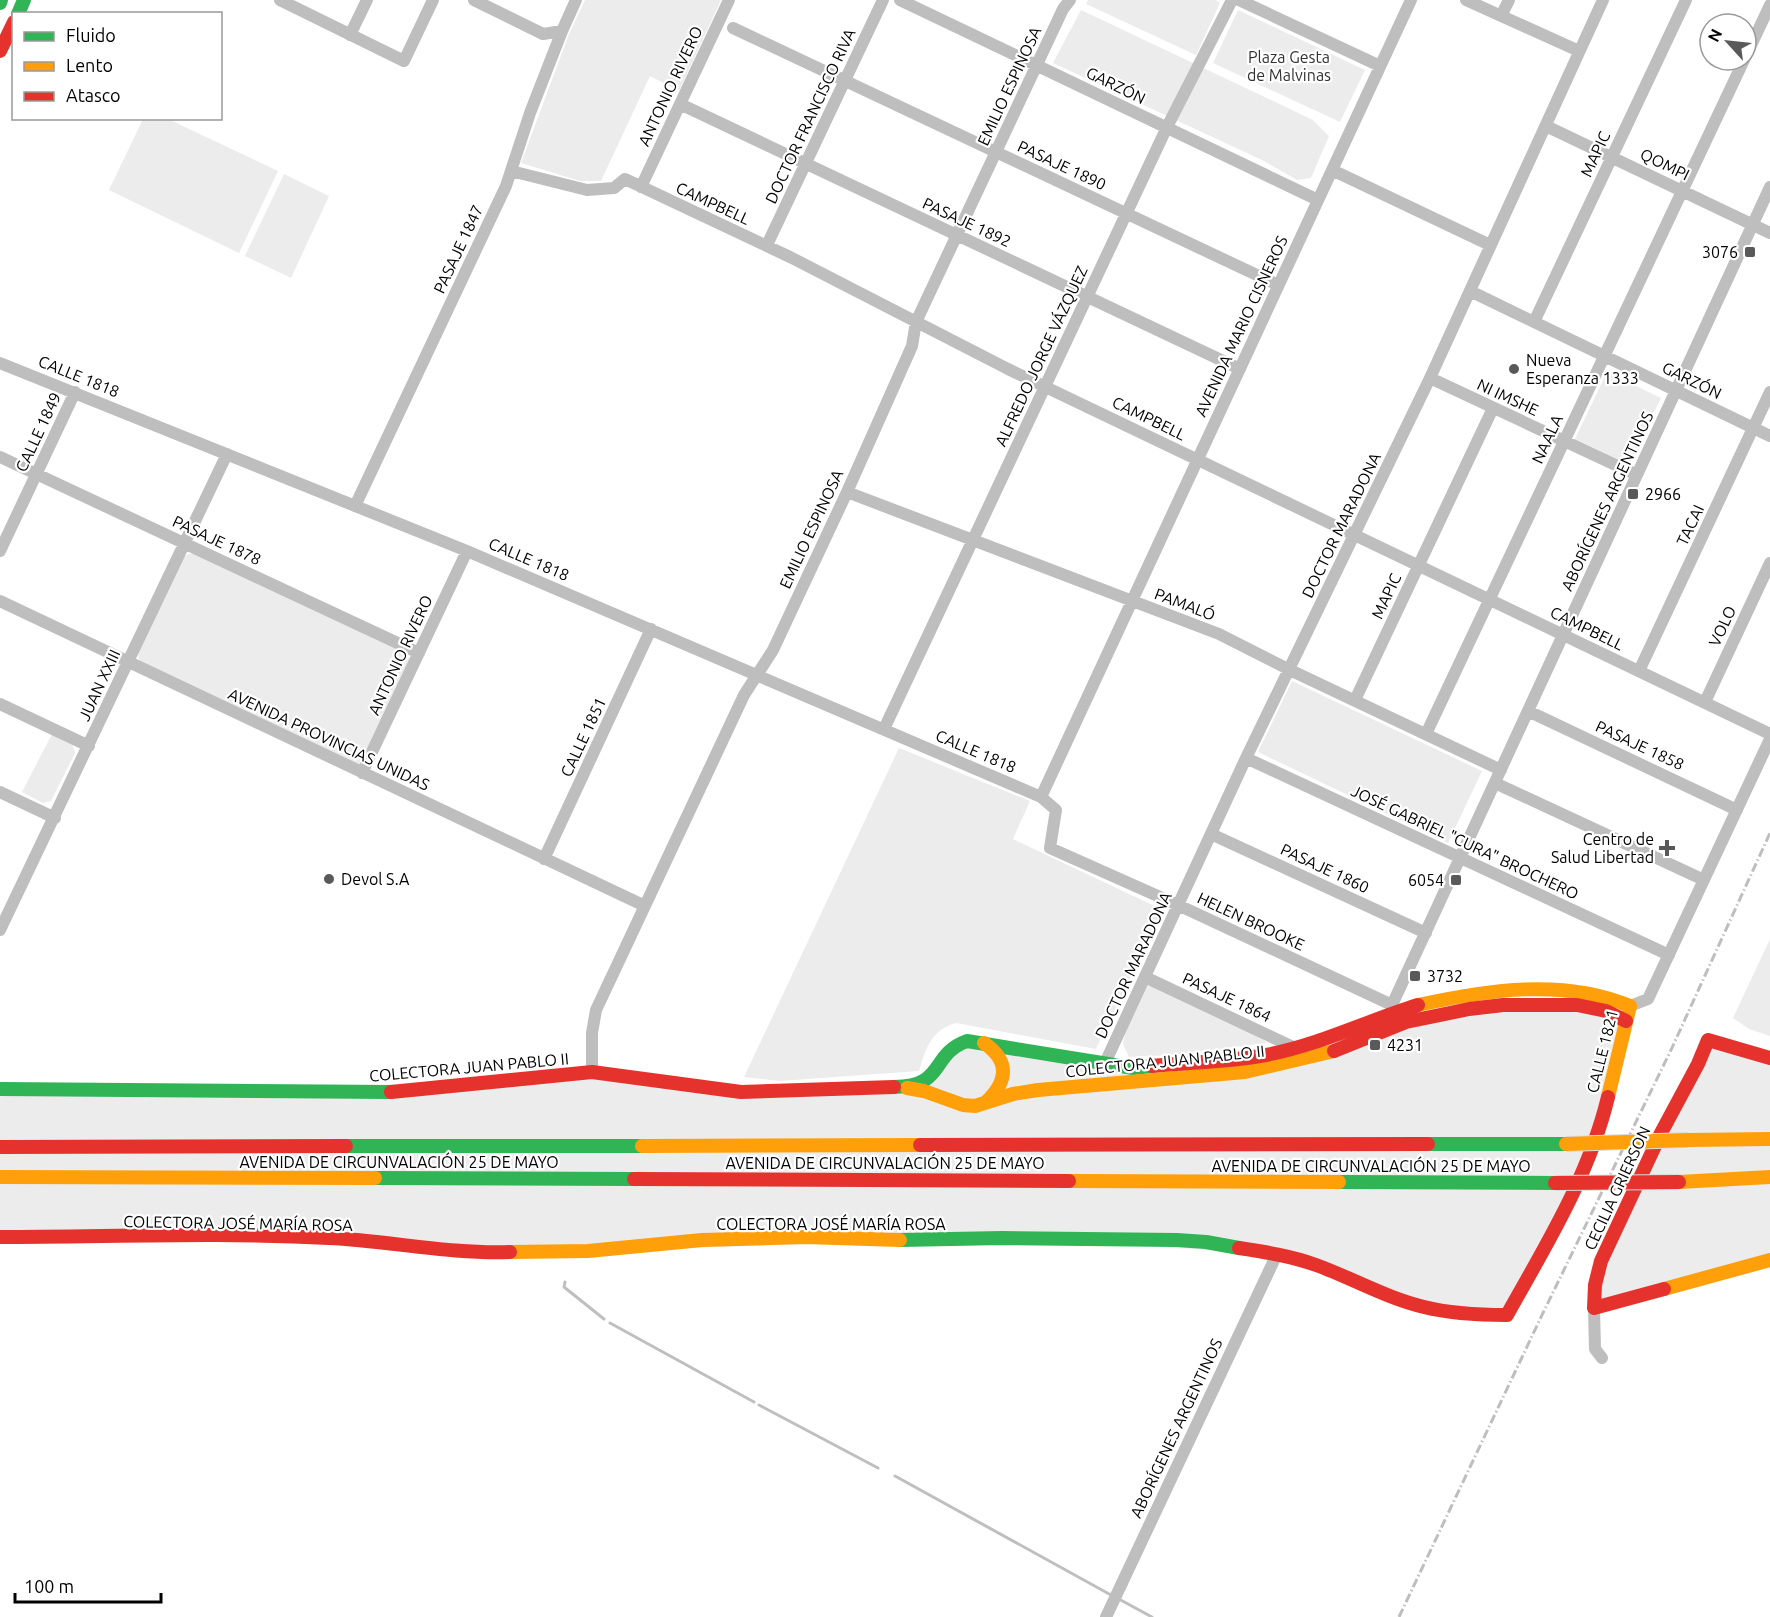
<svg xmlns="http://www.w3.org/2000/svg" width="1770" height="1617" font-family="Ubuntu,sans-serif">
<rect width="100%" height="100%" fill="#fff"/>
<!-- green -->
<path fill="#ececec" d="M585,0H721L679,91L650,76L601,181H580L521,163L569,34Z
M1088,0H1215L1220,3L1196,55L1086,4Z
M1081,10L1313,120L1329,136L1311,178L1297,180L1262,160L1053,63Z
M1238,10L1365,70L1340,122L1213,63Z
M143,119H168L278,171L239,253L109,190Z
M284,174L329,196L291,278L245,256Z
M1607,372L1661,398L1629,464L1575,439Z
M189,554H196L403,650L411,661L363,762L358,764L140,662L138,656L139,648L184,556Z
M1292,681L1482,771L1448,843L1258,752Z
M52,734L72,743L75,753L51,801L43,803L22,792Z
M899,748L1030,801L1013,839L1163,910L1096,1049L956,1023C931,1030 926,1048 919,1071L780,1081L744,1077Z
M1770,939V1036L1749,1029L1733,1018Z
M1152,984L1260,1037L1267,1043L1171,1055L1129,1057L1123,1044L1126,1028L1146,986Z
M1630,1006L1602,1122L1507,1315H1470L1277,1254L1002,1238L588,1251L329,1238L0,1237V1089L283,1091L592,1072L741,1092L918,1084L955,1044L1133,1068L1232,1060L1393,1013Z
M1708,1040L1770,1058V1260L1594,1308L1595,1285Z"/>
<g fill="none" stroke-linecap="round" stroke-linejoin="round">
<!-- stream -->
<path stroke="#bfbfbf" stroke-width="3" d="M565,1282L564,1287L604,1319
M610,1323L754,1402
M759,1405L878,1468
M895,1476L1111,1595
M1117,1598L1152,1617"/>
<!-- street -->
<path stroke="#bebebe" stroke-width="12" d="M280,0L404,61L433,0
M474,0L543,34L562,31
M900,0L1318,200
M1239,0L1380,66
M1466,0L1579,51
M1501,16L1509,0
M733,28L1278,285
M350,35L367,0
M1746,56L1770,5
M680,104L1240,369
M1546,126L1770,233
M1332,170L1490,245
M511,171L587,190L614,188L625,179L790,257L1008,369L1770,734
M641,187L729,0
M767,245L883,0
M1470,291L1770,436
M1534,322L1686,0
M0,363L467,551L1041,797L1056,810L1050,848L1178,905L1392,1005
M1430,378L1637,475
M0,457L419,653
M847,492L1219,634L1290,670L1501,770
M355,506L506,186L530,113L562,31L576,0
M0,551L75,392
M0,601L645,906
M1639,671L1770,392
M1355,700L1493,408
M1705,702L1770,563
M0,704L89,746
M1528,711L1737,810
M884,729L1167,127L1232,0
M1426,734L1744,60
M1246,758L1669,955
M362,773L467,551
M1495,783L1704,880
M0,792L55,818
M1041,797L1411,0
M1211,834L1426,933
M544,859L651,629
M0,930L227,454
M1145,977L1295,1048
M1630,1006L1648,999L1770,739
M1393,1012L1392,1005L1770,187
M1105,1063L1246,758L1430,378L1603,0
M592,1072V1033L596,1010L744,695L773,650L847,492L912,346L916,322L1063,9L1070,0
M1594,1308L1595,1349L1602,1358
M1106,1617L1277,1254"/>
<!-- fast -->
<path stroke="#30b455" stroke-width="14" d="M0,3L1,0
M18,14L24,0
M894,1087C947,1086 929,1055 967,1041L1133,1068L1152,1066
M0,1089L391,1092
M1428,1144H1566
M346,1146H642
M375,1178L634,1179
M1339,1182L1555,1183
M900,1240L1002,1238L1177,1240L1206,1242L1239,1248"/>
<!-- slow -->
<path stroke="#ff9f0a" stroke-width="14" d="M1418,1005C1487,990 1563,978 1630,1006L1608,1097
M984,1043C1010,1061 1008,1081 986,1102
M907,1088L924,1091L963,1105L975,1106L1013,1094L1038,1090L1245,1072L1334,1051
M1688,1140L1770,1139
M642,1146L920,1145
M0,1177L375,1178
M1069,1181L1339,1182
M1679,1182L1770,1177
M510,1252L588,1251L702,1240L805,1237L900,1240
M1664,1289L1770,1260"/>
<!-- jam -->
<path stroke="#e5322d" stroke-width="14" d="M0,51L14,22
M1334,1051L1406,1022L1469,1009L1503,1005H1577L1606,1011L1626,1021
M1152,1066C1189,1062 1229,1062 1266,1055C1319,1045 1367,1021 1418,1005
M391,1092L592,1072L741,1092L894,1087
M920,1145L1428,1144
M0,1147L346,1146
M634,1179L1069,1181
M0,1237C109,1237 219,1232 329,1238C390,1241 449,1254 510,1252
M1239,1248C1265,1252 1291,1256 1316,1265C1352,1278 1386,1298 1424,1307C1452,1314 1479,1315 1507,1315C1546,1245 1589,1176 1608,1097
M1664,1289L1594,1308L1595,1285L1601,1261L1661,1133L1698,1064L1708,1040L1770,1058"/>
<!-- rail -->
<path stroke="#bebebe" stroke-width="3" stroke-dasharray="9 3 1.5 3" stroke-linecap="butt" d="M1399,1617L1542,1315L1671,1050L1770,833"/>
<!-- slow-bridge casing -->
<g stroke="#dbdbdb" stroke-width="16" stroke-linecap="butt">
<path id="slow-bridge" d="M1566,1144L1688,1140"/>
</g>
<!-- jam-bridge casing -->
<g stroke="#dbdbdb" stroke-width="16" stroke-linecap="butt">
<path id="jam-bridge" d="M1555,1183L1679,1182"/>
</g>
<!-- slow-bridge -->
<use href="#slow-bridge" stroke="#ff9f0a" stroke-width="14"/>
<!-- jam-bridge -->
<use href="#jam-bridge" stroke="#e5322d" stroke-width="14"/>
</g>
<!-- markers -->
<g fill="#595959" stroke="#fff" stroke-width="2">
<rect x="1744" y="246" width="12" height="12" rx="3"/>
<circle cx="1514" cy="369" r="6"/>
<rect x="1627" y="488" width="12" height="12" rx="3"/>
<path d="M1664 839h6v6h6v6h-6v6h-6v-6h-6v-6h6z"/>
<circle cx="329" cy="879" r="6"/>
<rect x="1450" y="874" width="12" height="12" rx="3"/>
<rect x="1409" y="970" width="12" height="12" rx="3"/>
<rect x="1369" y="1039" width="12" height="12" rx="3"/>
</g>
<g text-anchor="middle" stroke-width="4.5" stroke-linejoin="round" paint-order="stroke">
<!-- park labels -->
<g font-size="16" fill="#333" stroke="#fff">
<text x="1289" y="63">Plaza Gesta<tspan x="1289" dy="18">de Malvinas</tspan></text>
</g>
<!-- street labels -->
<g font-size="16" fill="#000" stroke="#fff">
<text transform="translate(1116 85) rotate(26)" y="6">GARZÓN</text>
<text transform="translate(670 86) rotate(-65)" y="6">ANTONIO RIVERO</text>
<text transform="translate(1009 86) rotate(-65)" y="6">EMILIO ESPINOSA</text>
<text transform="translate(810 116) rotate(-65)" y="6">DOCTOR FRANCISCO RIVA</text>
<text transform="translate(1595 154) rotate(-65)" y="6">MAPIC</text>
<text transform="translate(1665 164) rotate(26)" y="6">QOMPI</text>
<text transform="translate(1062 165) rotate(25)" y="6">PASAJE 1890</text>
<text transform="translate(713 203) rotate(25)" y="6">CAMPBELL</text>
<text transform="translate(967 222) rotate(25)" y="6">PASAJE 1892</text>
<text transform="translate(458 249) rotate(-65)" y="6">PASAJE 1847</text>
<text transform="translate(1241 326) rotate(-65)" y="6">AVENIDA MARIO CISNEROS</text>
<text transform="translate(1041 356) rotate(-65)" y="6">ALFREDO JORGE VÁZQUEZ</text>
<text transform="translate(79 376) rotate(22)" y="6">CALLE 1818</text>
<text transform="translate(1692 380) rotate(26)" y="6">GARZÓN</text>
<text transform="translate(1508 397) rotate(25)" y="6">NI IMSHE</text>
<text transform="translate(1149 418) rotate(26)" y="6">CAMPBELL</text>
<text transform="translate(38 432) rotate(-65)" y="6">CALLE 1849</text>
<text transform="translate(1547 439) rotate(-65)" y="6">NAALA</text>
<text transform="translate(1607 501) rotate(-65)" y="6">ABORÍGENES ARGENTINOS</text>
<text transform="translate(1341 525) rotate(-64)" y="6">DOCTOR MARADONA</text>
<text transform="translate(1690 525) rotate(-65)" y="6">TACAI</text>
<text transform="translate(811 529) rotate(-65)" y="6">EMILIO ESPINOSA</text>
<text transform="translate(217 540) rotate(25)" y="6">PASAJE 1878</text>
<text transform="translate(529 559) rotate(23)" y="6">CALLE 1818</text>
<text transform="translate(1386 596) rotate(-65)" y="6">MAPIC</text>
<text transform="translate(1185 604) rotate(21)" y="6">PAMALÓ</text>
<text transform="translate(1722 626) rotate(-65)" y="6">VOLO</text>
<text transform="translate(1587 628) rotate(26)" y="6">CAMPBELL</text>
<text transform="translate(400 655) rotate(-65)" y="6">ANTONIO RIVERO</text>
<text transform="translate(99 685) rotate(-65)" y="6">JUAN XXIII</text>
<text transform="translate(583 737) rotate(-65)" y="6">CALLE 1851</text>
<text transform="translate(329 739) rotate(25)" y="6">AVENIDA PROVINCIAS UNIDAS</text>
<text transform="translate(1640 745) rotate(25)" y="6">PASAJE 1858</text>
<text transform="translate(976 751) rotate(23)" y="6">CALLE 1818</text>
<text transform="translate(1465 842) rotate(25)" y="6">JOSÉ GABRIEL "CURA" BROCHERO</text>
<text transform="translate(1325 868) rotate(25)" y="6">PASAJE 1860</text>
<text transform="translate(1251 921) rotate(25)" y="6">HELEN BROOKE</text>
<text transform="translate(1133 965) rotate(-65)" y="6">DOCTOR MARADONA</text>
<text transform="translate(1227 997) rotate(25)" y="6">PASAJE 1864</text>
<text transform="translate(1602 1051) rotate(-76)" y="6">CALLE 1821</text>
<text transform="translate(1165 1061) rotate(-6)" y="6">COLECTORA JUAN PABLO II</text>
<text transform="translate(469 1067) rotate(-5)" y="6">COLECTORA JUAN PABLO II</text>
<text x="399" y="1168">AVENIDA DE CIRCUNVALACIÓN 25 DE MAYO</text>
<text x="885" y="1169">AVENIDA DE CIRCUNVALACIÓN 25 DE MAYO</text>
<text x="1371" y="1172">AVENIDA DE CIRCUNVALACIÓN 25 DE MAYO</text>
<text transform="translate(1617 1188) rotate(-65)" y="6">CECILIA GRIERSON</text>
<text transform="translate(238 1223) rotate(1)" y="6">COLECTORA JOSÉ MARÍA ROSA</text>
<text x="831" y="1230">COLECTORA JOSÉ MARÍA ROSA</text>
<text transform="translate(1176 1428) rotate(-65)" y="6">ABORÍGENES ARGENTINOS</text>
</g>
<!-- poi labels -->
<g font-size="16" fill="#000" stroke="#fff" text-anchor="start">
<text x="1738" y="258" text-anchor="end">3076</text>
<text x="1526" y="366">Nueva<tspan x="1526" dy="18">Esperanza 1333</tspan></text>
<text x="1645" y="500">2966</text>
<text x="1654" y="845" text-anchor="end">Centro de<tspan x="1654" dy="18">Salud Libertad</tspan></text>
<text x="341" y="885">Devol S.A</text>
<text x="1444" y="886" text-anchor="end">6054</text>
<text x="1427" y="982">3732</text>
<text x="1387" y="1051">4231</text>
</g>
</g>
<!-- legend -->
<rect x="12" y="12" width="210" height="108" fill="#ffffff" stroke="#999999" stroke-width="1.5"/>
<rect x="24" y="32" width="30" height="9" fill="#30b455" stroke="#999999" stroke-width="1.5"/>
<text x="66" y="42" font-size="18" fill="#000000">Fluido</text>
<rect x="24" y="62" width="30" height="9" fill="#ff9f0a" stroke="#999999" stroke-width="1.5"/>
<text x="66" y="72" font-size="18" fill="#000000">Lento</text>
<rect x="24" y="92" width="30" height="9" fill="#e5322d" stroke="#999999" stroke-width="1.5"/>
<text x="66" y="102" font-size="18" fill="#000000">Atasco</text>
<!-- north arrow -->
<g transform="translate(1728 42) rotate(297)"><circle r="28" fill="#ffffff" stroke="#999999" stroke-width="1.5"/>
<path d="M0-4.5L10 22L0 15L-10 22Z" fill="#595959"/>
<text y="-9" font-size="16" font-weight="bold" text-anchor="middle" fill="#000000">N</text>
</g>
<!-- scale -->
<path d="M15 1593v9h146v-9" fill="none" stroke="#000000" stroke-width="3"/>
<text x="24" y="1593" font-size="18" fill="#000000" stroke="#ffffff" stroke-width="4.5" paint-order="stroke">100 m</text>
</svg>
